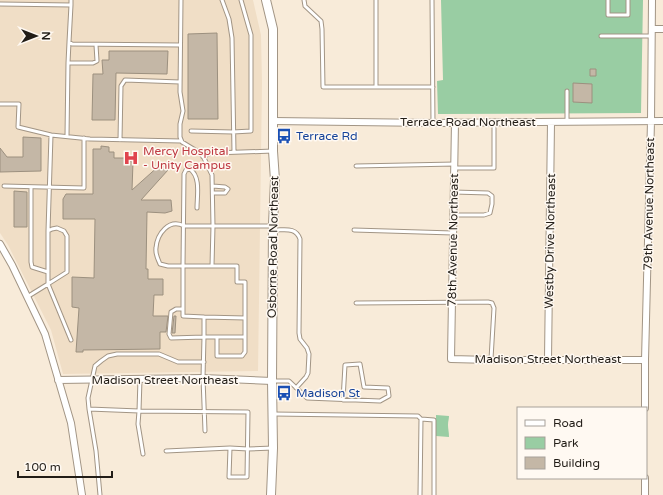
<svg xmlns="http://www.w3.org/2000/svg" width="663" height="495" font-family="'Varela Round',sans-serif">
<rect width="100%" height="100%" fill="#f8ebd9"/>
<!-- built -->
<path fill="#f0dec6" d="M0,0H253L261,35L262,83L258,371L63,374L51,330L8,245L0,233Z"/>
<!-- green -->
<path fill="#99cda3" d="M441,0H643L641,113L438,114L437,81L443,80Z
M436,415L449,416C449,419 448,421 448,425C448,429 449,432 449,437L436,436Z"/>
<!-- building -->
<path fill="#c4b7a6" stroke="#9c907f" d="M217,33L218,119H188V34Z
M109,51H168L167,74L116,73L115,120H92L93,74H103L102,60H109Z
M590,69H596V76H590Z
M573,83L592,84V103L573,102Z
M23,137L41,138V171L0,172V148L7,157H23Z
M101,146L109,147V152H114V158H128V161L133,162L132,190L161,164L168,170L141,200H171L172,211L165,213L147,212L146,269H148V279H163V295H154L153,316H168L166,332H160V349L83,350V352H76L79,308L72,307V277L94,278L95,219H63V199L66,194H93V149H101Z
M14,191L27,192V227H14Z
M174,316H176L175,333H172Z"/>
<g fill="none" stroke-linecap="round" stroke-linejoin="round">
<!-- service casing -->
<g stroke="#a29585" stroke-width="5">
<path id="service" d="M181,0L180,92L183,111L180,124V137L182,142L200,153L204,158L212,175L213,226L212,266H237V282H245V352L242,356H217V337H204V317L183,316V266H212
M222,0L229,19L232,38L234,152
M304,0L305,6L321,21L322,29L323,87H433
M376,0V87
M432,0L433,123
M608,0V15H628V0
M0,4L71,5V0
M71,5L69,42L72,44L180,45
M601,36H652
M68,63L69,42
M0,104H19L18,127L51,135
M567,122V91
M191,131L233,132L251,131V35L241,0
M67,136L68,63H93L97,61L96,45
M120,140L121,86L125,80L180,82
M203,157L210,153H214L273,151
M356,166L455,164
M454,168H494V122
M4,186L84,188V138
M213,186L225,187L228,189L225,193H213
M31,187V262L32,267L48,272
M197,208C197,196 201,177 190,169L186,170L184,174L183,266H168L160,264C158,259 155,254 156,248C157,234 169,218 184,226H273
M454,215H484L490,213L492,204V196L488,193L454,192
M57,228L64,231L67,236V272L48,284V231L52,229Z
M275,230C285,230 296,227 300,239L299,333L300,339L307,348L309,354L308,373L306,377L296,388
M354,230L453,233
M48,231L51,135L90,139L181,141
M27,297L48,284L71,340
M356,303L488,302L492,303L494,308L491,359
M183,309H176L171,312L169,334L171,338L204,337L203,378L205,431
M204,317L245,318
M217,337H245
M273,381H289L307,398L380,401L389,396L388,388L364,387L360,364L345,365L343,400
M89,409L139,411L140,379
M274,414L418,416L421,419L434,420V495
M166,451L230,448L248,449L273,448
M143,454L138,424L139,411L248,412L247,477H229L230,448
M100,495L96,451L89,409L88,398L95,366L101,361L108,356L117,354H159L178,362H204
M420,495L421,419"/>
</g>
<!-- minor casing -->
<g stroke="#a29585" stroke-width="8">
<path id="minor" d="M652,29H663
M273,121L433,123L663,121
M455,122L451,359L491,360H645
M0,244L12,265L45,334L71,423L82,495
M548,360L551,122
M58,380L203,378L272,381
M645,408V360L651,121L652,0
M645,495V478"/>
</g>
<!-- tertiary casing -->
<g stroke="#a29585" stroke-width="10">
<path id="tertiary" d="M266,0L273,29V151L275,180L273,224L272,381L273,448L271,495"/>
</g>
<!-- service -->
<use href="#service" stroke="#fff" stroke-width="3"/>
<!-- minor -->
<use href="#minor" stroke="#fff" stroke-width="6"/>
<!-- tertiary -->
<use href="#tertiary" stroke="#fff" stroke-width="8"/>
</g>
<!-- icons -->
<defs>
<g id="bus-bare" transform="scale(1.2)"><path d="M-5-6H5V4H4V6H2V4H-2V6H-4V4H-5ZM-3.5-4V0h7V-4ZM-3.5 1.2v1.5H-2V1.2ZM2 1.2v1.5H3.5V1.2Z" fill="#1a4fb4" stroke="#fff9f2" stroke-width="2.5" paint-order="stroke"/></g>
<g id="hospital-bare" transform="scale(1.2)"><path d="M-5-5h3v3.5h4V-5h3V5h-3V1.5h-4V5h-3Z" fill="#e0444e" stroke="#fff9f2" stroke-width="2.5" paint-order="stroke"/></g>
</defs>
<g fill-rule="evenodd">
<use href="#bus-bare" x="284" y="136"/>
<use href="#hospital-bare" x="131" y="158"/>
<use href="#bus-bare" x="284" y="393"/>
</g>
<g text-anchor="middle" stroke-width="3" stroke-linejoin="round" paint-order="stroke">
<!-- street labels -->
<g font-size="12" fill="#221d17" stroke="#fff9f2">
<text x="468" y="126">Terrace Road Northeast</text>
<text transform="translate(649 204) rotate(-89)" y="4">79th Avenue Northeast</text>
<text transform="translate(453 240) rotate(-89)" y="4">78th Avenue Northeast</text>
<text transform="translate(550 241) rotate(-89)" y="4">Westby Drive Northeast</text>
<text transform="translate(273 247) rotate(-89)" y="4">Osborne Road Northeast</text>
<text x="548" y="363">Madison Street Northeast</text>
<text x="165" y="384">Madison Street Northeast</text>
</g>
<!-- transit labels -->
<g font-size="12" fill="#164399" stroke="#fff9f2" text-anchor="start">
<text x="296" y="140">Terrace Rd</text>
<text x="296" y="397">Madison St</text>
</g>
<!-- health labels -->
<g font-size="12" fill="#be3a42" stroke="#fff9f2" text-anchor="start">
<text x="143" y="155">Mercy Hospital<tspan x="143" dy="14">- Unity Campus</tspan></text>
</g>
</g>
<!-- legend -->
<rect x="517" y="407" width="130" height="72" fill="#fff9f2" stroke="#a7a19a"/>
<rect x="525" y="420" width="20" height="6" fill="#ffffff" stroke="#a7a19a"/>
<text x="553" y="427" font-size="12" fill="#221d17">Road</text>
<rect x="525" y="437" width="20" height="12" fill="#99cda3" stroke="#a7a19a"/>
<text x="553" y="447" font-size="12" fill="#221d17">Park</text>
<rect x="525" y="457" width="20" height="12" fill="#c4b7a6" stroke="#a7a19a"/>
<text x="553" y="467" font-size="12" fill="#221d17">Building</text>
<!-- north arrow -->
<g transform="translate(36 36) rotate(90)" stroke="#fff9f2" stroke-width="3" paint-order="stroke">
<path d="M0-3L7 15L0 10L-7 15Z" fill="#221d17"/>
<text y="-6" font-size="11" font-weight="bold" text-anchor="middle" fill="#221d17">N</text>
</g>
<!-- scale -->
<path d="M18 471v6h94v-6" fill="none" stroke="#221d17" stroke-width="2"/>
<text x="24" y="471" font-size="12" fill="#221d17" stroke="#fff9f2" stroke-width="3" paint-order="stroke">100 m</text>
</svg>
